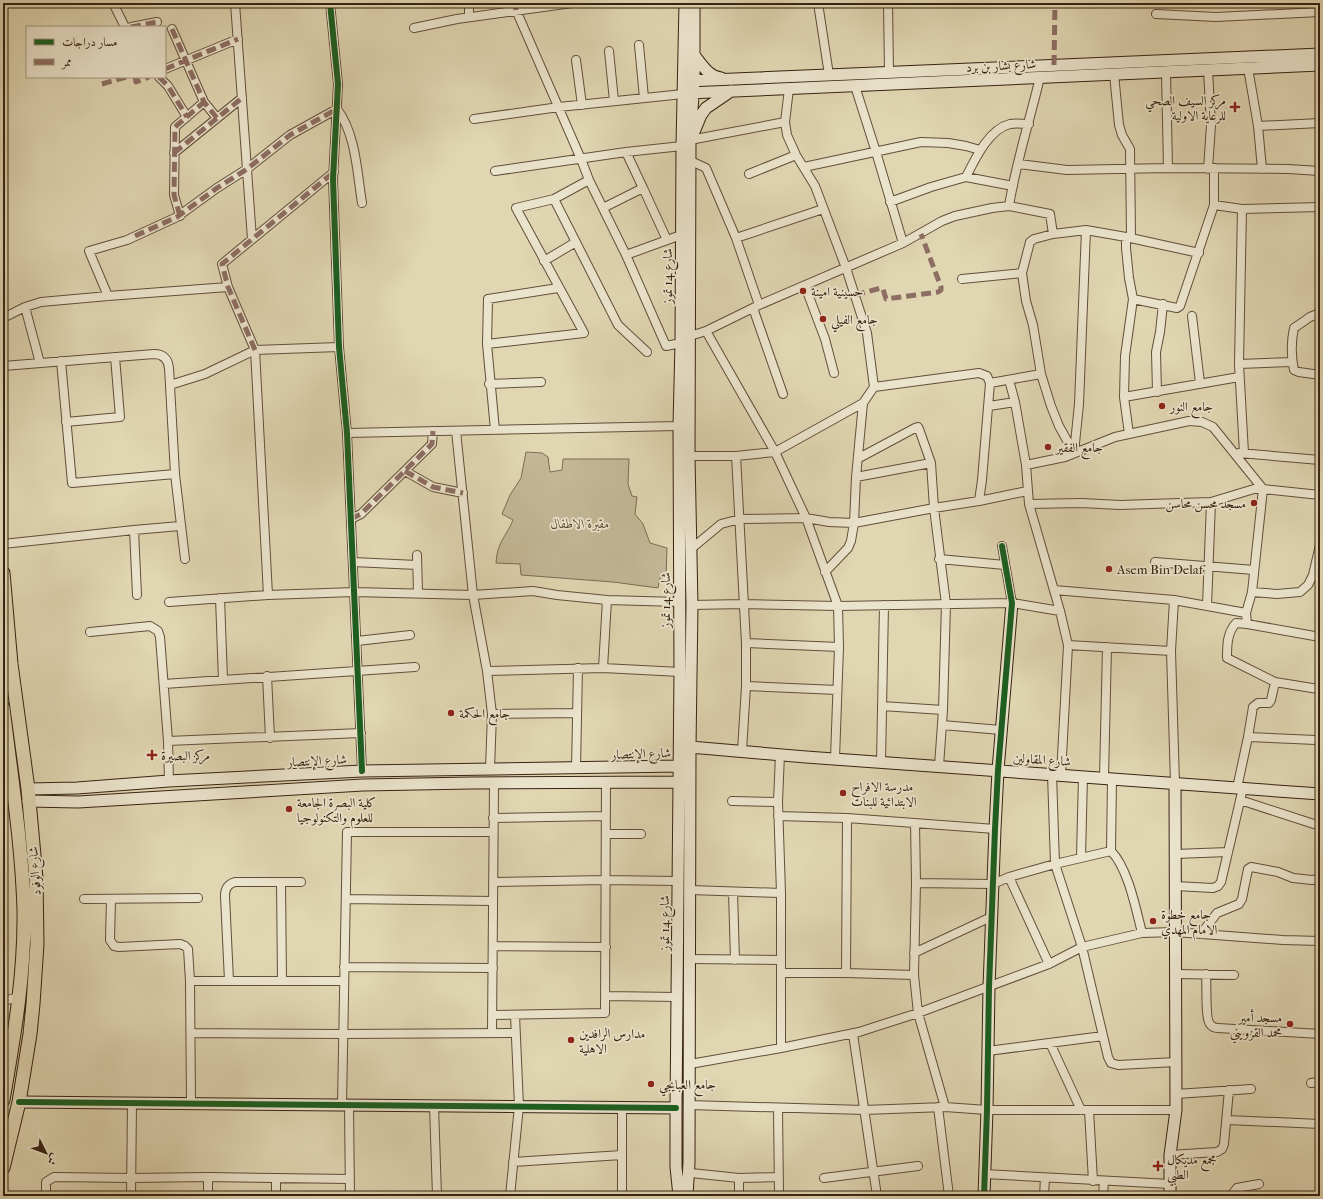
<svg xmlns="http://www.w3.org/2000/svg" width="1323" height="1199" font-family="'IM FELL French Canon',Amiri,serif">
<rect width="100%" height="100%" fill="#e0d6b2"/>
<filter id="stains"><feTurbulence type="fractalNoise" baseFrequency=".005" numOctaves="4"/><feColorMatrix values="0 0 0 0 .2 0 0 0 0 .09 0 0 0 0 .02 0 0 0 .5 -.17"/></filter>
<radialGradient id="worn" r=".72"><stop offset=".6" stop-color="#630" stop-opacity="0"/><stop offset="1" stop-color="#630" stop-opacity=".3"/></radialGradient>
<!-- green -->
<path fill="#c3b797" stroke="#7d6c54" d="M526,452L542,453L548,457L550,472L562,470L563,459H629L628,484L632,496L637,497L635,514L643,524L650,543L667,548L666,577L660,578L658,588L613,582L521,575L520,564L496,563C497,542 506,537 513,520L502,514L510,495L521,478Z"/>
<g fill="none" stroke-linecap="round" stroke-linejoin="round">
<!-- street casing -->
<g stroke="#614f39" stroke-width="10">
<path id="street" d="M113,3L125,27
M235,3L252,239
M330,3L338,84L333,179L339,347L347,433L362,771
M469,3V17
M515,3L516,10L581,159L589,180L626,255L666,346L681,343
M818,3L829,75
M888,3L889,72
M1156,14L1216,17L1320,12
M131,27L157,22
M414,28L457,19L572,3
M172,29L204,102L217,118
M639,45L644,98
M609,51L614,101
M576,60L582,105
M1248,68L1258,126L1262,169
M165,69L238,39
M1208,70L1211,125L1208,169
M1166,72L1168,168
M1114,74L1119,125L1122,135L1130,149L1131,238
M159,77L168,86L187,117
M855,86L876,152L903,243
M474,119L559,107L683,94
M1258,126L1320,123
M690,140L785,122
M174,153L242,98
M691,161L706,168L736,238L759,305
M1019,164L1067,170L1168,168L1288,169L1320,171
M804,167L921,142L948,143L966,146L980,150
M495,171L626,152L682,146
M749,174L796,155
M966,177C975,159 989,129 1010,124C1016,123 1023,124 1029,124
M643,188L667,240
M554,199L618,325L647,352
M890,202L931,187L966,177L1013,186
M1214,205L1242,209L1320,207
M1009,206C1016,162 1030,120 1040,77
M603,208L643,188L626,152
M1242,209L1239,364L1244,453
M180,216L174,195L175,127L204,102
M1126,237V248L1129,278L1133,299L1125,356L1124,397L1129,434
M736,238L823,209
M626,255L681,235
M544,261L576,242
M962,279L1022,273
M805,286L825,339L834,373
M108,296L89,251L127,240L177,217L217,188L247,169L290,135L337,109C356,134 357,172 362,203
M1133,299L1177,308L1180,306L1214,205V168
M25,307L40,363
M753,308L783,394
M1320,313L1310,317L1294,328C1291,342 1291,356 1294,370L1299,372L1320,375
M1192,316L1200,383
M3,318L25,307L41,302L108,296L228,287
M706,331L775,452L806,518L838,606L839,647L835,758
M690,336L706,331L759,305L903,243L942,221L955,216L992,208L1009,206L1050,214L1053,234
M487,344L584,333L516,208L554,199L589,180
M61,361L72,483L175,474
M1239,364L1292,362
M3,366L154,354C163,354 168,359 169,368L175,474L185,559
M1009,380L1015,402L1026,465L1029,504L1060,611L1068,645L1061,775
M990,383L1041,374
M489,384L541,382
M170,385L205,374L255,350L339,347
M874,387L979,373L987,376L990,383L982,480L979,501
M1157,392L1156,352L1160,332L1163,304
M1124,397L1239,377
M989,406L1015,402
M66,422L120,417L115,357
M495,430L487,344L488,299L558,288
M456,431L473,595L487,671L492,714L490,769
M347,433L679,426
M1074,453L1059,426L1051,406L1041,374L1033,325L1026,301L1022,273L1030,242L1034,239L1053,234L1086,230L1126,237L1199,253
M1074,453L1079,404L1086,230
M1239,453L1320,460
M689,456H736L775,452L863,403L874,387L867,333L846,268L815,186L796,155L787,135L785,122L789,89
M736,456L746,643V686L742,751
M859,458L915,428L918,427L919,429L931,463L934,508L946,604L943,710L939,766
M1026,465L1065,457L1115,437L1189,421L1202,422L1213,427L1263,489L1252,592L1246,613L1247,624L1320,637
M405,471L433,487L463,493
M856,477L931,463
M1029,504L1081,503L1120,505L1211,502L1254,489H1263L1320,495
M351,519L361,514L432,444L433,431
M134,530L137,595
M3,544L134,530L180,526
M1002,546L1012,603
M691,549L721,524L740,519L806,518L829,522L854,523L934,508L979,501L1027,491
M417,555L418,593
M939,559L1005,565
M353,562L417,565
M1155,562L1254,570
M825,572L848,548L851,541L854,523L856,477L863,403
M1054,590L1174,600L1246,613
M1252,592L1277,594L1300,592L1308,585L1313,575L1320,545
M268,595L255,350L228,287L222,264L334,172
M220,598L223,680
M1174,600L1171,651L1175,783
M169,602L268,595L354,592L473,595L533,591L557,595L607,600L679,602
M692,605L743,604L838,606L1012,603L1060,611
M1207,606L1211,502
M1247,624L1236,623C1227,633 1227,645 1227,658L1275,682L1318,689L1320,691
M90,632L150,626L158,631L160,637L168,741L169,781
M357,641L410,635
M746,643L839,647
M1068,645L1171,651
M603,668L607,600
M487,671L603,668L680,672
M267,676L270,738
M164,684L415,667
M746,686L837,690
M882,706L943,710
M492,714L577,713
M942,725L1001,730
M1248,737L1316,740L1320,737
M168,741L361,733
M780,754L778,802L781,893V1048
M881,762L884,605
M576,769L578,668
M1052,774L1055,864L1082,947L1108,1057L1111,1063L1118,1065L1176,1062
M1104,778L1107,647
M1237,788L1248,737L1253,707L1258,703H1269L1271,700L1275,682
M1240,800L1320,826
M732,801L778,802
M778,816L847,818L995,829
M493,818L606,816
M915,823L916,883L914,975L918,1013L945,1107
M606,834H641
M1111,851C1128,868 1136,909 1142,933
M1175,854L1228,852
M1081,857L1083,776
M1009,877L1049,964
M281,882L282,981
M493,882L605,880L678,881
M916,883L993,884L1009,877L1055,864L1111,851L1112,779
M1175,886L1213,888L1218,886L1221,882L1243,788
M690,890L781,893
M733,892L735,960
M84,899L198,898
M111,899L110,940L114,946L119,947L180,944L185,946L188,949L190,981L191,1103
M346,899L493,901
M1201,934L1217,913L1239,904L1242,899L1248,869L1251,867L1278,872L1293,878L1312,880L1320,879
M493,946L606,947
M914,953L991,917
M690,959L781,960
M344,967L493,968
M781,973H846L914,975
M846,973L847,818
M1176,974L1234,975
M1206,974C1207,984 1205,1019 1210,1024C1212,1027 1215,1028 1218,1028L1320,1034
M190,981H344
M229,981L225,896C225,888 228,884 235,882H301
M606,996L677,997
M3,1001L19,997
M492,1015L605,1013L606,783
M191,1033L343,1034L515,1033
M492,1033L494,783
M853,1034L877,1196
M1050,1043L1081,1110
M988,1051L1103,1036
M690,1064L781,1048L859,1032L918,1013L1049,964L1082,947L1142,933L1175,932L1283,940L1320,941
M1311,1083L1320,1082
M1176,1094L1251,1089
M342,1105L347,832H493
M349,1105L350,1196
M689,1105L864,1110L945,1107L987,1110H1176
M434,1106L437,1196
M938,1107L949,1196
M778,1108L779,1196
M1089,1110L1093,1181
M1227,1120L1320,1124
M1170,1155L1217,1152L1222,1149L1224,1144L1229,1090
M513,1162L622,1155
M691,1173L739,1178L779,1177
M984,1174L1170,1184
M276,1178V1196
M824,1178L918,1166
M46,1196V1182L54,1177L131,1178L208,1177L350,1179
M131,1196L132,1103
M208,1196V1177
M510,1196L519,1106L515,1015
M622,1196V1107
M739,1196V1178
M1044,1196L1045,1178
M1103,1196L1104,1181
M1234,1196L1233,1193L1237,1188L1259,1184"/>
</g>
<!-- secondary casing -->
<g stroke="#372211" stroke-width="13">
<path id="secondary" d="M694,55C702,65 708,76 721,78
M687,81L1320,54
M688,93L1320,65
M694,132L701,115L706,108L731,91
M690,747L806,757L1320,794
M28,789L77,788L169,781L362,771L679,766
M28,801L78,802L363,785L471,783L679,782
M19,1102L676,1108
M679,1196L676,1167V1108L680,672L679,426L681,343L682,146L685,3
M687,1196L689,1163L690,747L692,605L689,456L690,140L694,80V3
M984,1196L987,1110L989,987L995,829L998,770L1012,603
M1170,1196V1155L1176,1110L1175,783"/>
</g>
<!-- primary casing -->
<g stroke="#372211" stroke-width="15">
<path id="primary" d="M3,573L11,664L28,789L36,878L37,944L33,1004L30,1034L19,1102L3,1168
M3,708C11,775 22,843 24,910C25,974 14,1037 3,1100"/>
</g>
<!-- street -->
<use href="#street" stroke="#ebe4cd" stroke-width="8"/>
<!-- secondary -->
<use href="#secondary" stroke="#ebe4cd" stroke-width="11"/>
<!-- primary -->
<use href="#primary" stroke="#e0d6b2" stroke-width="13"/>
<!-- quiet -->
<path stroke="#8d6e63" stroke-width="5" stroke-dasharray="10 5" stroke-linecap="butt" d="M515,3L516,10
M1317,3L1319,12
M1089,8L1090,3
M131,27L157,22
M172,29L204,102L217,118
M1054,65L1055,3
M165,69L238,39
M135,77L136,82L149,77
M159,77L168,86L187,117
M102,84L126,77
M174,153L242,98
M180,216L174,195L175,127L204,102
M135,236L177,217L217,188L247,169L290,135L337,109
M855,295L881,288L883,289L886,299L938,292L941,290V287L921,234
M255,350L228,287L222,264L334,172
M405,471L433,487L463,493
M351,519L361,514L432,444L433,431"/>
<!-- cycleway casing -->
<g stroke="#ebe4cd" stroke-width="8">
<path id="cycleway" d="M330,3L338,84L333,179L339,347L347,433L362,771
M19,1102L676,1108
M984,1196L987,1110L989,987L995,829L998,770L1012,603L1002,546"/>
</g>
<!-- cycleway -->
<use href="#cycleway" stroke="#1b5e20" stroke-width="6"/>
</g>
<!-- markers -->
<g fill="#8f2418" stroke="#ebe4cd" stroke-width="1.5">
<path d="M1233 101h4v4h4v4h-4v4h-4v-4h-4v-4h4z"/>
<circle cx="803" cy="291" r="4"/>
<circle cx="823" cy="319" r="4"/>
<circle cx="1162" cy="406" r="4"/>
<circle cx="1048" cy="447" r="4"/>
<circle cx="1254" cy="503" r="4"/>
<circle cx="1109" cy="569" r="4"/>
<circle cx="451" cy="713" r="4"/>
<path d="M150 749h4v4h4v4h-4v4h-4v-4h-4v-4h4z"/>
<circle cx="843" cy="793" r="4"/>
<circle cx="289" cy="809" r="4"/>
<circle cx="1153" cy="921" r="4"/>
<circle cx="1290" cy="1024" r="4"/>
<circle cx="571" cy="1040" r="4"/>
<circle cx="651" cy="1084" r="4"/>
<path d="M1156 1160h4v4h4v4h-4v4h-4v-4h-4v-4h4z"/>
</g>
<g text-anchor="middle" stroke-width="3.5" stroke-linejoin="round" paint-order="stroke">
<!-- street labels -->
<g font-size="13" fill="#372211" stroke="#ebe4cd">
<text transform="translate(1001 65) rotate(-3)" y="5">شارع بشار بن برد</text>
<text transform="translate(667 276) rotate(-90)" y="5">شارع 14 تموز</text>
<text transform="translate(665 600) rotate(-90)" y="5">شارع 14 تموز</text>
<text transform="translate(641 753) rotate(-2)" y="5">شارع الإنتصار</text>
<text transform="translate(1042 759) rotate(4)" y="5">شارع المقاولين</text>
<text transform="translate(317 760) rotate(-3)" y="5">شارع الإنتصار</text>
<text transform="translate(34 871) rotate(-94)" y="5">شارع الوفود</text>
<text transform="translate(664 923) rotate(-90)" y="5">شارع 14 تموز</text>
</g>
<!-- poi labels -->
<g font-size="13" fill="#372211" stroke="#ebe4cd" text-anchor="start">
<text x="1226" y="105" text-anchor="end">مركز السيف الصحي<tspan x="1226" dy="15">للرعاية الاولية</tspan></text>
<text x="811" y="296">حسينية امينة</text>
<text x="831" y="324">جامع الفيلي</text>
<text x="1170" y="411">جامع النور</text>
<text x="1056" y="452">جامع الفقير</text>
<text x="1246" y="508" text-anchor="end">مسجد محسن محاسن</text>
<text x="1117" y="574">Asem Bin Delaf</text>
<text x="459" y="718">جامع الحكمة</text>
<text x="161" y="760">مركز البصيرة</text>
<text x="851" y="791">مدرسة اﻻفراح<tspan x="851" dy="15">اﻻبتدائية للبنات</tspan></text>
<text x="297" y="807">كلية البصرة الجامعة<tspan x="297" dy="15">للعلوم والتكنولوجيا</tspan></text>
<text x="1161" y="919">جامع خطوة<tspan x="1161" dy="15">الامام المهدي</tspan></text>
<text x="1282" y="1022" text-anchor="end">مسجد أمير<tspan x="1282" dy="15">محمد القزويني</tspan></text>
<text x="579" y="1038">مدارس الرافدين<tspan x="579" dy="15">اﻻهلية</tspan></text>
<text x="659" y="1089">جامع العبايجي</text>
<text x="1167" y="1164">مجمع مديكال<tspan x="1167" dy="15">الطبي</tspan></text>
</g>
<!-- park labels -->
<g font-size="13" font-style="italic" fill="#5a4732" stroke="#ebe4cd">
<text x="580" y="528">مقبرة الاطفال</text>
</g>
</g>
<!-- margin -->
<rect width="1323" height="1199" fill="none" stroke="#e0d6b2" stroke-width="16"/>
<rect x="4" y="4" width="1315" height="1191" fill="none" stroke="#372211" stroke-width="2"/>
<rect x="8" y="8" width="1307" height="1183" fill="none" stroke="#372211"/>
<!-- legend -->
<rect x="26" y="26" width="140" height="52" fill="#ebe4cd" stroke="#a39682"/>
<rect x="34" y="39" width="20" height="6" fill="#1b5e20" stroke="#a39682"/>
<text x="62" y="46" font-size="12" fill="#372211">مسار دراجات</text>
<rect x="34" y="59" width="20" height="6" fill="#8d6e63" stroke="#a39682"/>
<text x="62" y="66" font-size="12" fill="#372211">ممر</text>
<!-- north arrow -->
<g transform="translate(46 1153) rotate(132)" stroke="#ebe4cd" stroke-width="3" paint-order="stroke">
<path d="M0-3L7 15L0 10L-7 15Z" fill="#372211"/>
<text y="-6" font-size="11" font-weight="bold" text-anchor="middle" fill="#372211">ش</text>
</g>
<rect width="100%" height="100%" filter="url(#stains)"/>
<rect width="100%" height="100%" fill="url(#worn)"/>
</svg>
